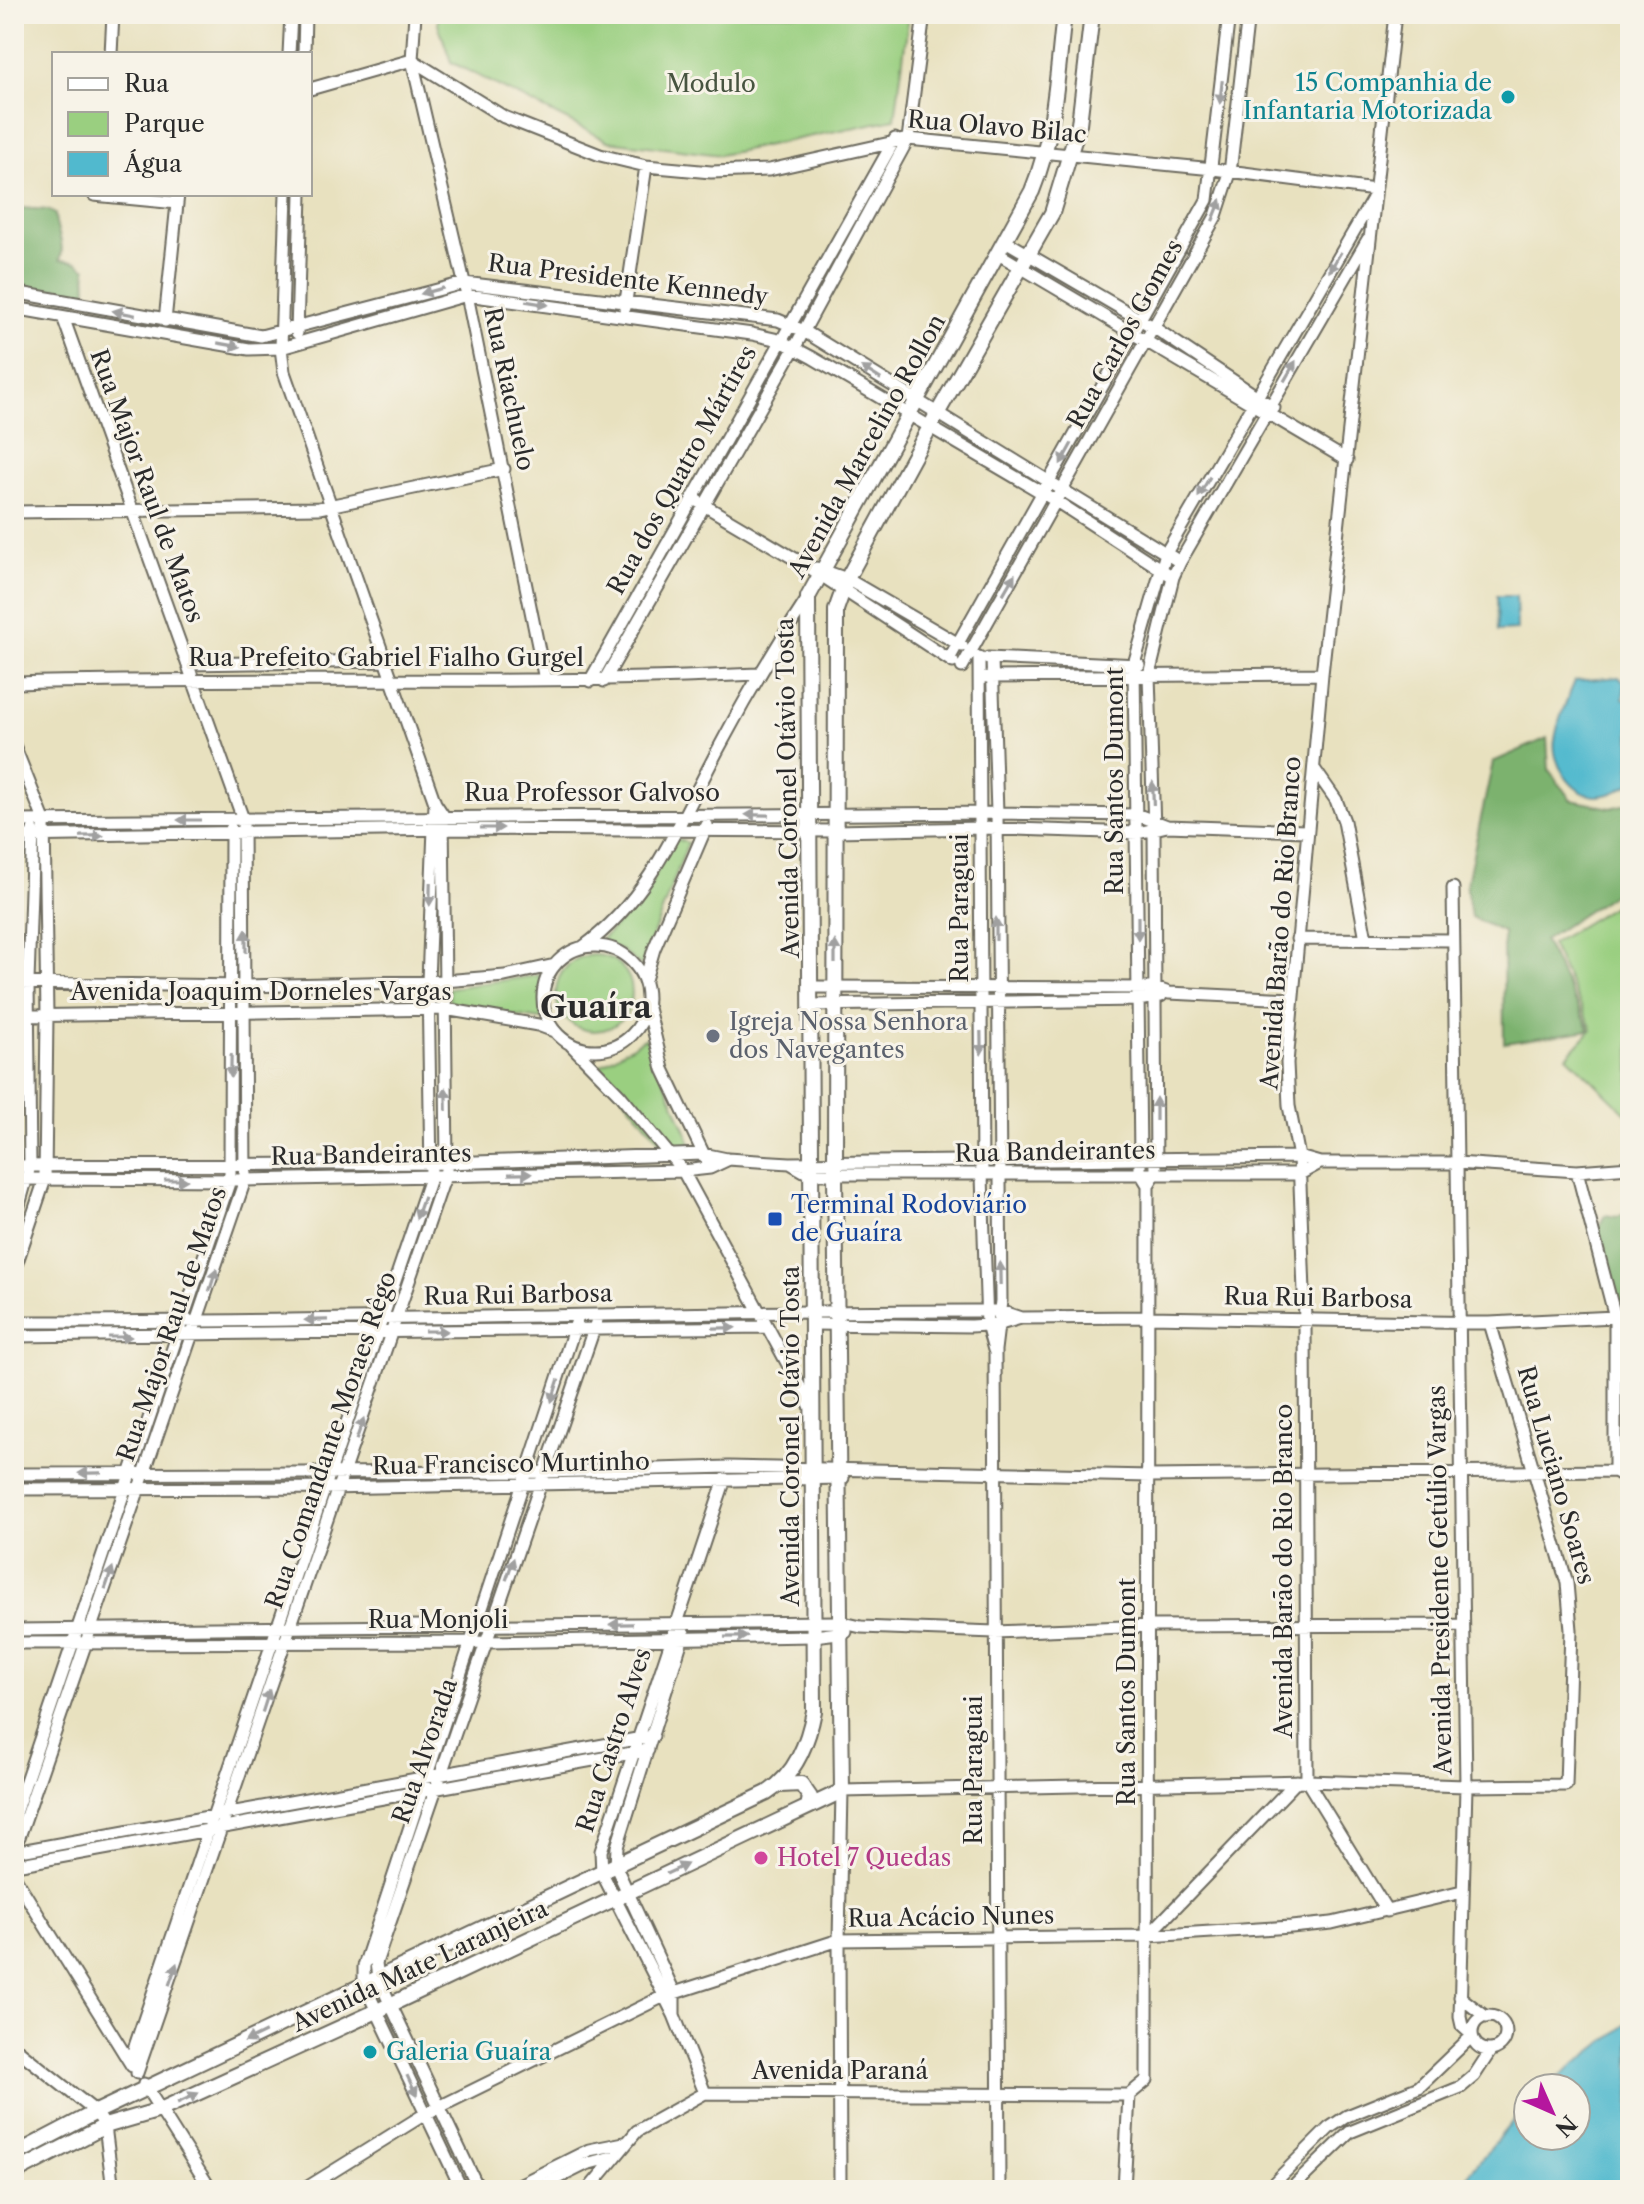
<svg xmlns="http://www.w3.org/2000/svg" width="1644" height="2204" font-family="'Libre Caslon Text',serif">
<rect width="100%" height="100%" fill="#f7f3e8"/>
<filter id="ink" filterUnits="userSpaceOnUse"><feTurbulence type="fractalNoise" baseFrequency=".0125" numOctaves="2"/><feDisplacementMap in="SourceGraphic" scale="16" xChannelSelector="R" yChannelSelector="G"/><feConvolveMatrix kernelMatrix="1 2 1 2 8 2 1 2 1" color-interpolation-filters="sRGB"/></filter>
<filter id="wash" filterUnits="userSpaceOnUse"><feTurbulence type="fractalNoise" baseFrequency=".006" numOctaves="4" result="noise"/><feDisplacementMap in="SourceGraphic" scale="32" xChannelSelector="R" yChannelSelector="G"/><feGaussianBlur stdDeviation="1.8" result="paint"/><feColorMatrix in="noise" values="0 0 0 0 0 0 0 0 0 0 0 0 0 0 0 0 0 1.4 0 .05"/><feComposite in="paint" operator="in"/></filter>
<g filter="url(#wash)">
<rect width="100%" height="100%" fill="#e8e1bf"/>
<!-- green -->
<path fill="#9acf80" stroke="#627d56" stroke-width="2" d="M438,14H909L895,119L720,155L608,141L451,62L438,24Z
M675,838L688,843L641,966L622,951L599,942L642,899Z
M1630,896V1117L1567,1056L1592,1029L1551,944Z
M556 993a38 38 0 1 1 76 0a38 38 0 1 1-76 0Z
M541,975L542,1019L450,1007L449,988Z
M646,1038L691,1143L667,1150L599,1066Z"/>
<!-- forest -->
<path fill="#7bb26e" stroke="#536e4c" stroke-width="2" d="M22,208L48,210L55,214C55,232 66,242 60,260L77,262L86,269L87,292L75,295L56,288L37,297L14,289V211Z
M1547,738L1549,770L1571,800L1611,808L1630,803V883L1544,940L1590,1030L1504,1043L1503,932L1471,917L1466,887L1493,762Z
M1630,1211V1374L1617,1377L1618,1331L1624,1322L1616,1310L1597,1230L1605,1215L1618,1217Z"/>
<!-- water -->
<path fill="#51b9ce" stroke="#3e727c" stroke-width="2" d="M1497,596H1516L1517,630L1498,631Z
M1619,677L1625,684L1623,699L1630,703V784C1619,790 1608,797 1595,796C1571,794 1551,762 1555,740C1558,719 1567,700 1575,681Z
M1630,2022V2190H1462L1471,2171L1528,2103V2136H1576V2088H1544Z"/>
</g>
<g filter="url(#ink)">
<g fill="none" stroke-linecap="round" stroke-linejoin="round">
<!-- minor casing -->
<g stroke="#6d6b5f" stroke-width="15">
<path id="minor" d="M415,14L412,60L467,295L545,680
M111,54L113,14
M289,54L291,14
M304,54L305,14
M310,89L412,60L504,117L600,155L646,166L711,172L769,170L908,139L1213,169L1375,190
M94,195L177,203
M1007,242L1153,327L1274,408
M1000,255L1347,460
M14,292L261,336L464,283L778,320L804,331L1180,562
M14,308L249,349L281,348L467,295L752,334L779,340L813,358L1056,501L1173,577
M625,308L646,166
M165,321L178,194
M297,333L301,194
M692,498L807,566L953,662
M14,512L319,508L504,469
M816,568L847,579L962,646
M979,657L982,1176L987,1325L994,1350
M988,658L1139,665
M949,659L1207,200L1229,14
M992,659L997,813L1001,1301L995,1350L999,2190
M188,664L385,661
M962,667L1216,216L1230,173L1248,14
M987,677L1322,674
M590,681L895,139
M604,681L795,347L908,139L924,14
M14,683C262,676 510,686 758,674
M14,745L44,820L47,1016L45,1179L14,1271
M1315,770L1336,800L1344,821L1366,939
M14,821L997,813L1138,815L1167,826
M14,836L444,829L835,831L982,828L1138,833L1167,826L1306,831
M1453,888L1466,1786L1460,2017L1462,2026L1472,2035
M1297,939L1453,940
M543 998a52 52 0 1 1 104 0a52 52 0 1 1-104 0Z
M583,947C652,897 681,818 720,746C747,695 776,646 808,598
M645,980L654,949L707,825
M14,983L246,986L444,981L505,976L555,965
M812,987L1155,988L1169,993L1292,999
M811,1005L1138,1000L1161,996
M648,1008L663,1069L706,1159
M14,1016L445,1009L538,1025L554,1031
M571,1045L619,1094L683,1171L812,1409
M790,1163L809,1174H1300L1320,1163
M14,1166L447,1163L703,1154L727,1159L790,1163L1299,1157L1320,1163H1457L1577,1171L1630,1167
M1577,1171L1615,1317V1471
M14,1179L245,1180L683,1171L710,1168L727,1160
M1148,1185L1156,1172L1154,829L1149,675L1173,577L1180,562L1368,239
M14,1223L30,1166L28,982L33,830
M14,1322C343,1323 672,1310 1000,1311L1021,1318
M813,1324L971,1326L1000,1324L1021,1318L1148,1317L1490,1323L1615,1317
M14,1336L767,1327
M14,1474L544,1472L729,1467L1150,1476L1615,1471L1630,1480
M14,1489L326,1488L843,1478
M14,1630L839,1622L861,1627L995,1632L1150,1626L1461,1625
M14,1643L485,1642L814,1636L846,1632
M14,1816L230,1180L231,829
M19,1837L245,1180L243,819L63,317
M26,1850L653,1736
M21,1864L648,1750
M14,1876L132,2066
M1387,1911L1307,1781L1305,1319L1299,1157L1289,1106L1287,1063L1322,674L1395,14
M1148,1936L1297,1781
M1460,1997L1486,2017
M674,2015V1992L616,1867L617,1847L684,1633
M1472 2033a17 17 0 1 1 34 0a17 17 0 1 1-34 0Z
M14,2047L96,2112L105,2126L113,2190
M130,2061L431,1175L428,981L435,803
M137,2073L445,1176L447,1163L443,815L435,803L284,372L281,348L286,194
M144,2084L211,2190
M705,2093L674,2015L602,1873L601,1851L725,1479
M303,2190L425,2114L662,1997L839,1940L1148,1936L1291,1927L1332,1923L1462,1892
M462,2190L364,1984V1966L578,1317
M479,2190L378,1978L376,1963L598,1317
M509,2190L589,2150L624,2143
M534,2190L586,2164L612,2157
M588,2190L637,2131L705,2093L1129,2095L1147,2080L1148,1185L1140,1172V1159L1134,664L1166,553L1375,195
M834,2190L840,2186L839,1940L842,1791L1307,1781L1466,1786L1566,1785L1571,1630L1567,1583L1490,1323
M1124,2190L1129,2095
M1267,2190L1329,2128L1347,2116L1419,2087L1472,2036
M1290,2190L1350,2132L1461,2087L1474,2076L1491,2050"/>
</g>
<!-- major casing -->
<g stroke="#6d6b5f" stroke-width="18">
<path id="major" d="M780,1785L801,1784L810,1797L808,1807
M14,2155L96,2112L767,1793C796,1774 808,1743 814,1711L808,597L1032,191C1055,135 1057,74 1064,14
M14,2173L105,2126L160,2110L377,2011L842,1791L835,1175L836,610L847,579L937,414L1052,213L1079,124L1092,14"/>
</g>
<!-- minor -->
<use href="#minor" stroke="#fff" stroke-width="11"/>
<!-- major -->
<use href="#major" stroke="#fff" stroke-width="14"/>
</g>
<!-- one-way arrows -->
<defs><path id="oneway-solid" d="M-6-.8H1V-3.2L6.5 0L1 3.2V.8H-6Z" transform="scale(2)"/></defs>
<g fill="#a0a0a0">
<use href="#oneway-solid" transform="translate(1221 92) rotate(96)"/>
<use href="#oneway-solid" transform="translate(1217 210) rotate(-68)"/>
<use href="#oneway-solid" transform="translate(1335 262) rotate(121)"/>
<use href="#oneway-solid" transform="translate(432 291) rotate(165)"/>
<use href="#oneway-solid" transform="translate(537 303) rotate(9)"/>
<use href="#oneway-solid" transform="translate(124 313) rotate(-169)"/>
<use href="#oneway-solid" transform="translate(229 345) rotate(10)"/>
<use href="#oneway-solid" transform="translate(1290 371) rotate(-60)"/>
<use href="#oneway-solid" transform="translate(871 373) rotate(-148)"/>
<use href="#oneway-solid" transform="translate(1066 454) rotate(119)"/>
<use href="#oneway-solid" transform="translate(1204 487) rotate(120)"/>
<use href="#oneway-solid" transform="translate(1009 584) rotate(-60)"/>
<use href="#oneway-solid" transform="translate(1153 793) rotate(-92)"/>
<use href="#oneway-solid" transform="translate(757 815) rotate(-179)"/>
<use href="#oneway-solid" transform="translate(189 820) rotate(180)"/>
<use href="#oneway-solid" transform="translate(492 828)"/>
<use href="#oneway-solid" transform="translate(92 836) rotate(-1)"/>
<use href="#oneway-solid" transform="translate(430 894) rotate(91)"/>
<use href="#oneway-solid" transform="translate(1138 928) rotate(90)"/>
<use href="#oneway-solid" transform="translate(996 929) rotate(-90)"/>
<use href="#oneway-solid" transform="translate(246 941) rotate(-90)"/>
<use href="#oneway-solid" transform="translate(835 952) rotate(-90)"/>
<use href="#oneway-solid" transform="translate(981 1043) rotate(89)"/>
<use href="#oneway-solid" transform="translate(231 1066) rotate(91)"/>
<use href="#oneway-solid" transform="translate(446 1099) rotate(-91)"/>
<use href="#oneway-solid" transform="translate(1156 1109) rotate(-90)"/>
<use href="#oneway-solid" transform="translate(520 1174) rotate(-1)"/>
<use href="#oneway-solid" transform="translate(176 1180)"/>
<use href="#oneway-solid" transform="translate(420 1208) rotate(109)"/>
<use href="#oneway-solid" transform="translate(1000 1273) rotate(-91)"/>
<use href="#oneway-solid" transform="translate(213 1280) rotate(-72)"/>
<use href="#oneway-solid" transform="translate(316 1320) rotate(179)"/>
<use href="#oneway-solid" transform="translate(724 1328) rotate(-1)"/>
<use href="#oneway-solid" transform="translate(436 1331)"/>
<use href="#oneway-solid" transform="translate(120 1337)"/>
<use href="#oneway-solid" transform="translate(555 1391) rotate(108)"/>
<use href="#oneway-solid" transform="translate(360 1429) rotate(-71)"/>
<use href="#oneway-solid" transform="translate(90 1473) rotate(179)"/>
<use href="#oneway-solid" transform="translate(510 1569) rotate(-71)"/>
<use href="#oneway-solid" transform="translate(109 1578) rotate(-71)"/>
<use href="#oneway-solid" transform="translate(621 1624) rotate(179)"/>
<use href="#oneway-solid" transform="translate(736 1637) rotate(-1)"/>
<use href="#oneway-solid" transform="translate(266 1701) rotate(-72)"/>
<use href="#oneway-solid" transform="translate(677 1869) rotate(-25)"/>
<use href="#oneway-solid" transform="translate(173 1974) rotate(-71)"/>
<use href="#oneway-solid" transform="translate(255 2037) rotate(154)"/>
<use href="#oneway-solid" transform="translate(412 2086) rotate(65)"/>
<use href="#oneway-solid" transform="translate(188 2098) rotate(-25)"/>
</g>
</g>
<!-- markers -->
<g fill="#0f9aa8" stroke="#f7f3e8" stroke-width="3">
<circle cx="1508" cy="97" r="8"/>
<circle cx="370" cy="2052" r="8"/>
</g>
<circle fill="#6b7280" stroke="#f7f3e8" stroke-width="3" cx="713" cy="1036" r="8"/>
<rect fill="#1a4fb4" stroke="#f7f3e8" stroke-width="3" x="767" y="1211" width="16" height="16" rx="4"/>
<circle fill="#d1479c" stroke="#f7f3e8" stroke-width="3" cx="761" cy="1858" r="8"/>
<g text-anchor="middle" stroke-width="6" stroke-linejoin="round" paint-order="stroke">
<!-- culture labels -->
<g font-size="24" fill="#0d838f" stroke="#f7f3e8" text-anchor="end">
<text x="1492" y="91">15 Companhia de<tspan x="1492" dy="28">Infantaria Motorizada</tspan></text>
<text x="386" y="2060" text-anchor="start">Galeria Guaíra</text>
</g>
<!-- park labels -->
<g font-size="24" fill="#475440" stroke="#f7f3e8">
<text x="711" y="92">Modulo</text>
</g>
<!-- street labels -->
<g font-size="24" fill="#2b2b2b" stroke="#f7f3e8">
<text transform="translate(997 127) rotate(5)" y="8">Rua Olavo Bilac</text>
<text transform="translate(628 280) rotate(7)" y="8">Rua Presidente Kennedy</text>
<text transform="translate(1125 334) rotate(-61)" y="8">Rua Carlos Gomes</text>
<text transform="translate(509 389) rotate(78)" y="8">Rua Riachuelo</text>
<text transform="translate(867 446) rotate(-61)" y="8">Avenida Marcelino Rollon</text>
<text transform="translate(682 470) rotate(-61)" y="8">Rua dos Quatro Mártires</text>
<text transform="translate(147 486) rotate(70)" y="8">Rua Major Raul de Matos</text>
<text x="386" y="666">Rua Prefeito Gabriel Fialho Gurgel</text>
<text transform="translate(1115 781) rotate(-90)" y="8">Rua Santos Dumont</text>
<text transform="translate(788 788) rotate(-91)" y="8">Avenida Coronel Otávio Tosta</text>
<text x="592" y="801">Rua Professor Galvoso</text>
<text transform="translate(960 908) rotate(-90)" y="8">Rua Paraguai</text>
<text transform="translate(1281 923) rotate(-86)" y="8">Avenida Barão do Rio Branco</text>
<text x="261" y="1000">Avenida Joaquim Dorneles Vargas</text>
<text transform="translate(1055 1152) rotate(-1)" y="8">Rua Bandeirantes</text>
<text transform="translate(371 1155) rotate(-1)" y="8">Rua Bandeirantes</text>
<text transform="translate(518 1295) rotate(-1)" y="8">Rua Rui Barbosa</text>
<text transform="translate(1318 1298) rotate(1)" y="8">Rua Rui Barbosa</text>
<text transform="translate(172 1324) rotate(-71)" y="8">Rua Major Raul de Matos</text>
<text transform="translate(791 1436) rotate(-90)" y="8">Avenida Coronel Otávio Tosta</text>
<text transform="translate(331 1440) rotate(-71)" y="8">Rua Comandante Moraes Rêgo</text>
<text transform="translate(511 1464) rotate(-1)" y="8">Rua Francisco Murtinho</text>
<text transform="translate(1556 1475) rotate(74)" y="8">Rua Luciano Soares</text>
<text transform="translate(1284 1571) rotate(-90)" y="8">Avenida Barão do Rio Branco</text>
<text transform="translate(1440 1580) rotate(-91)" y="8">Avenida Presidente Getúlio Vargas</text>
<text x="438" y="1628">Rua Monjoli</text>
<text transform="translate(1127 1692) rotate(-90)" y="8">Rua Santos Dumont</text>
<text transform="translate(614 1740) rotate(-72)" y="8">Rua Castro Alves</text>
<text transform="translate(425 1751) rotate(-71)" y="8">Rua Alvorada</text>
<text transform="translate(974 1770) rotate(-90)" y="8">Rua Paraguai</text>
<text transform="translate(951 1917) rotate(-1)" y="8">Rua Acácio Nunes</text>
<text transform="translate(420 1966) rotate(-25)" y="8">Avenida Mate Laranjeira</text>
<text x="840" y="2079">Avenida Paraná</text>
</g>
<!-- worship labels -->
<g font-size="24" fill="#5b616d" stroke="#f7f3e8" text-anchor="start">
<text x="729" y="1030">Igreja Nossa Senhora<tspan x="729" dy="28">dos Navegantes</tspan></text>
</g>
<!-- transit labels -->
<g font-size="24" fill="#164399" stroke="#f7f3e8" text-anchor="start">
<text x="791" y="1213">Terminal Rodoviário<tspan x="791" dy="28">de Guaíra</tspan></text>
</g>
<!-- hotel labels -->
<g font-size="24" fill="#b23c85" stroke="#f7f3e8" text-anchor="start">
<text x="777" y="1866">Hotel 7 Quedas</text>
</g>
<!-- district labels -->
<g font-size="32" font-weight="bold" fill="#2b2b2b" stroke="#f7f3e8">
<text x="596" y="1018">Guaíra</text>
</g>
</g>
<!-- margin -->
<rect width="1644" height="2204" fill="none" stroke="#f7f3e8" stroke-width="48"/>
<!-- legend -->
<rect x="52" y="52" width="260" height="144" fill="#f7f3e8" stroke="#a5a39c" stroke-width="2"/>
<rect x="68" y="78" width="40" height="12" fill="#ffffff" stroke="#a5a39c" stroke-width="2"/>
<text x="124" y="92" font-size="24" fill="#2b2b2b">Rua</text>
<rect x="68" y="112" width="40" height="24" fill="#9acf80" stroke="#a5a39c" stroke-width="2"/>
<text x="124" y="132" font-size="24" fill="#2b2b2b">Parque</text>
<rect x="68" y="152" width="40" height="24" fill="#51b9ce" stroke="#a5a39c" stroke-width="2"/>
<text x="124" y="172" font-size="24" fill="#2b2b2b">Água</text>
<!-- north arrow -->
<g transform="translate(1552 2112) rotate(135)"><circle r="38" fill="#f7f3e8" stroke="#a5a39c" stroke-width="2"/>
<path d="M0-6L14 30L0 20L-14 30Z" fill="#b5179e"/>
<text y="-12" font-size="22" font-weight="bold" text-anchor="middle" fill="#2b2b2b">N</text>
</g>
</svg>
